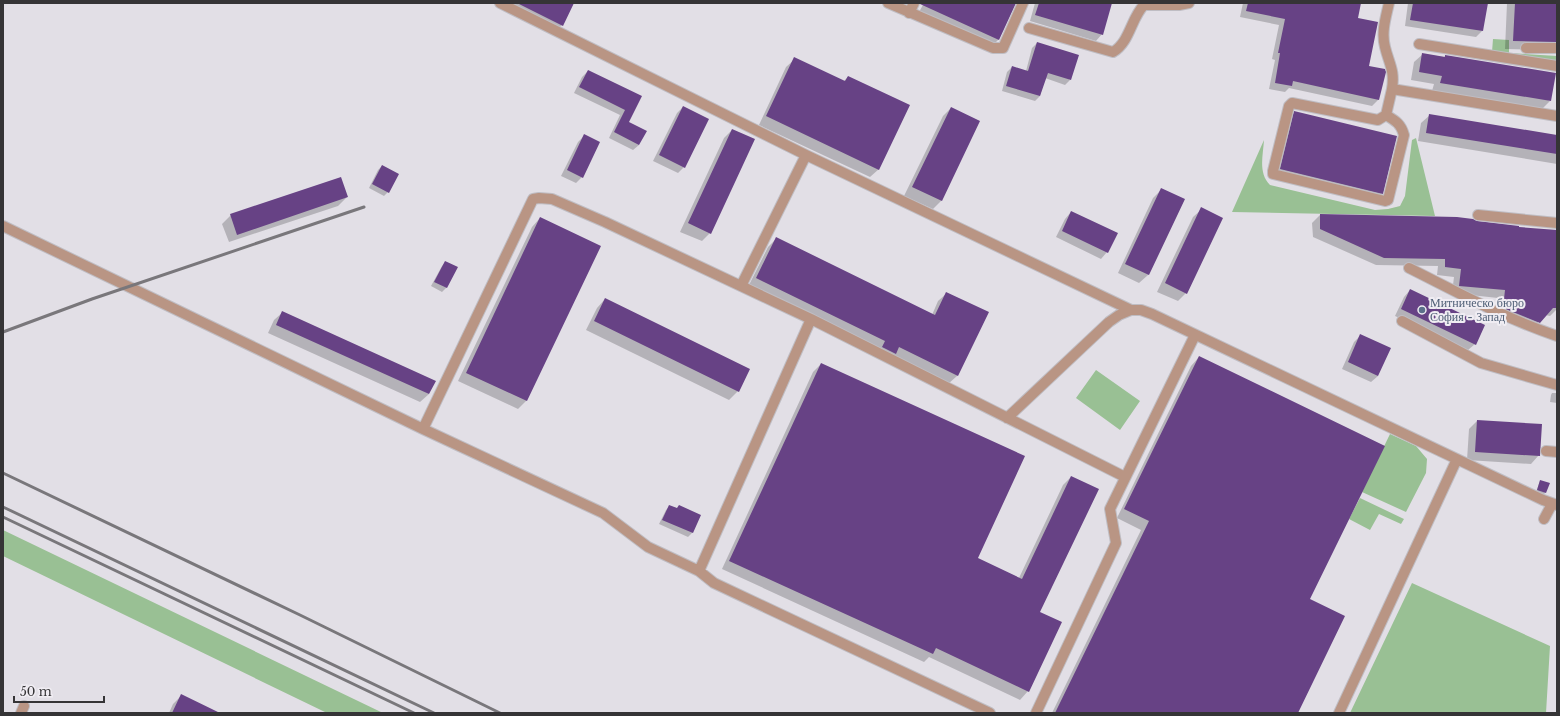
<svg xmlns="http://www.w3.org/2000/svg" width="1560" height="716" font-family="'Libre Baskerville',serif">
<rect width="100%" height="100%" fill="#e2dfe6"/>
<!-- green -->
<path fill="#99c094" d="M1493,39L1509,40V53L1557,56V63L1492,52Z
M1416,138L1435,216L1232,212L1264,140C1263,156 1258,173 1270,185L1375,210L1388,209L1400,206L1405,196L1412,140Z
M1096,370L1140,401L1120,430L1076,398Z
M1390,434L1416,446L1427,459L1426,473L1406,512L1362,492Z
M1360,498L1404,519L1401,524L1379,514L1370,530L1349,519Z
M3,530L383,713H327L3,556Z
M1412,583L1550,646L1546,713H1350Z"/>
<!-- shadow -->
<path fill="#0003" d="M492,3H573L562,25L553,33Z
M924,3H1015L998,40L991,47L918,14Z
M1035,3H1111L1102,34L1096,41L1030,21Z
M1243,3H1360L1357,18L1368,66L1378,100L1372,106L1289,88L1285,92L1269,89L1275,60L1272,59L1279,25L1240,17Z
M1408,3H1487L1482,31L1476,37L1405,26Z
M1507,3H1557V45L1551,50L1505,49Z
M1037,43L1070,80L1065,85L1045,78L1040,96L1035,101L1002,91L1007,72L1012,67L1026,71L1032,48Z
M1423,54L1444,57L1445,56L1550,101L1542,109L1432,91L1434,84L1411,80L1414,62Z
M795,59L843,82L848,77L879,169L870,177L759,125L786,67Z
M588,71L640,97L628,122L639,145L633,150L609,138L620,115L574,93L582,77Z
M683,107L684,167L678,173L653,161L677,113Z
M951,108L979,121L941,201L933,209L904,196L943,116Z
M1295,112L1382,193L1376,200L1275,175L1288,119Z
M1430,115L1557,136V164L1418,141L1421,123Z
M732,130L710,233L702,241L680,232L724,138Z
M584,136L582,177L576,183L561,176L578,142Z
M382,166L388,192L384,196L369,188L378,170Z
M1162,189L1184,200L1148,275L1139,283L1118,273L1153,198Z
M347,197L338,206L229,242L222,224L231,215Z
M1202,209L1186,293L1178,301L1157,292L1193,217Z
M1071,212L1107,252L1101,259L1056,237L1065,219Z
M1320,215L1477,222L1518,228L1557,231V309L1550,316L1545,315L1531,330L1496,315L1498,298L1452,293L1454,277L1437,275L1438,266L1376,265L1313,237L1312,223Z
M540,218L599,246L526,401L518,409L458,381L532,227Z
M776,239L932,315L938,301L947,293L988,313L957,376L948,384L748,287L768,247Z
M446,262L457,268L446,288L442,292L431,286L442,266Z
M1410,290L1475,344L1468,350L1395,316L1404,297Z
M605,299L738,391L729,400L586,330L597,308Z
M283,312L429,394L420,402L268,333L274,320Z
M1361,335L1378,376L1371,382L1342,369L1354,342Z
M1199,357L1297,713H1052L1141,530L1117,518L1191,366Z
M821,364L976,558L1019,578L1063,485L1071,477L1039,612L1028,691L1020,700L929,657L924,662L722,569L813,372Z
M1552,393H1557V403L1550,402L1551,395Z
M1477,421L1539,455L1531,464L1467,460L1469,429Z
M1540,481L1545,493L1544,494L1536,492Z
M670,506L700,516L692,533L688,537L659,524L666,510Z
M182,695L210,713H169L173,704Z"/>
<!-- building -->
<path fill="#674285" d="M517,3H574L563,26Z
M920,3H1016L999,40L920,4Z
M1039,3H1112L1103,35L1035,15Z
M1248,3H1361L1358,18L1378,22L1369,66L1385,69L1386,72L1379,100L1293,81L1292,86L1275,83L1280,53H1278L1285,19L1246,11Z
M1413,3H1488L1483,31L1410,20Z
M1515,3H1557V42L1513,41Z
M1037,42L1079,55L1071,80L1048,73L1040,96L1006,86L1012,66L1028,71Z
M1422,53L1445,57V55L1556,73L1551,101L1440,83L1442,76L1419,72Z
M794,57L845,81L848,76L910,105L879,170L766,116Z
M588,70L642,96L629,122L647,131L639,145L614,132L625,110L579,87Z
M683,106L709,119L685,168L659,155Z
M951,107L980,121L942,201L912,187Z
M1294,111L1397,136L1383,194L1280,169Z
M1429,114L1557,135V154L1426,133Z
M732,129L755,139L711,234L688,223Z
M584,134L600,142L583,178L567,170Z
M382,165L399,174L389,193L372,184Z
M341,177L348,197L237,235L230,214Z
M1161,188L1185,199L1149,275L1125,264Z
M1201,207L1223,218L1187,294L1165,283Z
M1071,211L1118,233L1108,253L1062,231Z
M1320,214L1457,217L1473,219L1477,221L1519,226V227L1557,230V308H1553L1540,323L1503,308L1505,290L1459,286L1461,269L1445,267V259L1384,258L1320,229Z
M540,217L601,246L527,401L466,373Z
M776,237L935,315L946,292L989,312L958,376L899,347L896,354L882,347L885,341L756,278Z
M445,261L458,267L447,288L434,282Z
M1410,289L1485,325L1476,345L1401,309Z
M605,298L750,369L739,392L594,321Z
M282,311L436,381L429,394L276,325Z
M1360,334L1391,348L1378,376L1348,362Z
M1199,356L1385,446L1310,599L1345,616L1298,713H1055L1149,521L1124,509Z
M821,363L1025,456L978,558L1022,579L1071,476L1099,489L1040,612L1062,622L1029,692L936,648L933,654L729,561Z
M1477,420L1542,424L1540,456L1475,452Z
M1540,480L1550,483L1546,493L1537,490Z
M669,505L677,508L679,505L701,515L693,533L662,520Z
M181,694L220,713H172Z"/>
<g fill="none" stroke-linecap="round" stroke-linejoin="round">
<!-- minor casing -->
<g stroke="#bfbdc3" stroke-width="12">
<path id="minor" d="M500,3L806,155L1131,310H1141L1152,314L1543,500L1557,505
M888,3L993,48H1003L1023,3
M1389,3C1386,17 1381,32 1385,47C1389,64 1395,70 1392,89
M909,13L914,3
M1029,28L1113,52C1130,42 1131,18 1144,5H1179L1189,3
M1419,44L1557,66
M1526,48H1557
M1386,115C1396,121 1401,124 1404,135L1388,200L1385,201L1273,174V171L1289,106L1292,103L1378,120L1386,115L1392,89L1557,116
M1478,215L1557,223
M3,226L423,429L603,513L648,547L699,571L811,319
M1409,268C1457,292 1506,319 1557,336
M741,286L806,155
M1402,321L1481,363L1557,385
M1007,418L1109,322L1119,315L1131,310
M423,429L533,199L539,198L552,199L605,222L811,319L1125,477
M1546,451L1557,452
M1544,519L1552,504
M699,571L714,583L990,713
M21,713L24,706
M1036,713L1116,543L1110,509L1195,335
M1339,713L1457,459"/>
</g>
<!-- minor -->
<use href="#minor" stroke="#b99584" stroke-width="10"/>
<!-- rail -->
<path stroke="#79777b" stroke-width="3" d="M3,332L92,299L364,207
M3,473L300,615L500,713
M3,507L434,713
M3,517L414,713"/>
</g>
<!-- markers -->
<circle fill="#5c6f8a" stroke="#f0edf3" stroke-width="1.5" cx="1422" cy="310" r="4"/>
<g text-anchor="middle" stroke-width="4" stroke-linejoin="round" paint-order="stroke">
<!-- service labels -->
<g font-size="12" fill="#4e5e75" stroke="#f0edf3" text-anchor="start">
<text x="1430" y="307">Митническо бюро<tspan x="1430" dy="14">София - Запад</tspan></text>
</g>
</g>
<!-- border -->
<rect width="1560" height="716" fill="none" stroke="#353436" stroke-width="8"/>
<!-- scale -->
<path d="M14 696v6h90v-6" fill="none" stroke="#353436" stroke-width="2"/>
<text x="20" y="696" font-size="12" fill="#353436" stroke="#f0edf3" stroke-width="3" paint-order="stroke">50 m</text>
</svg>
